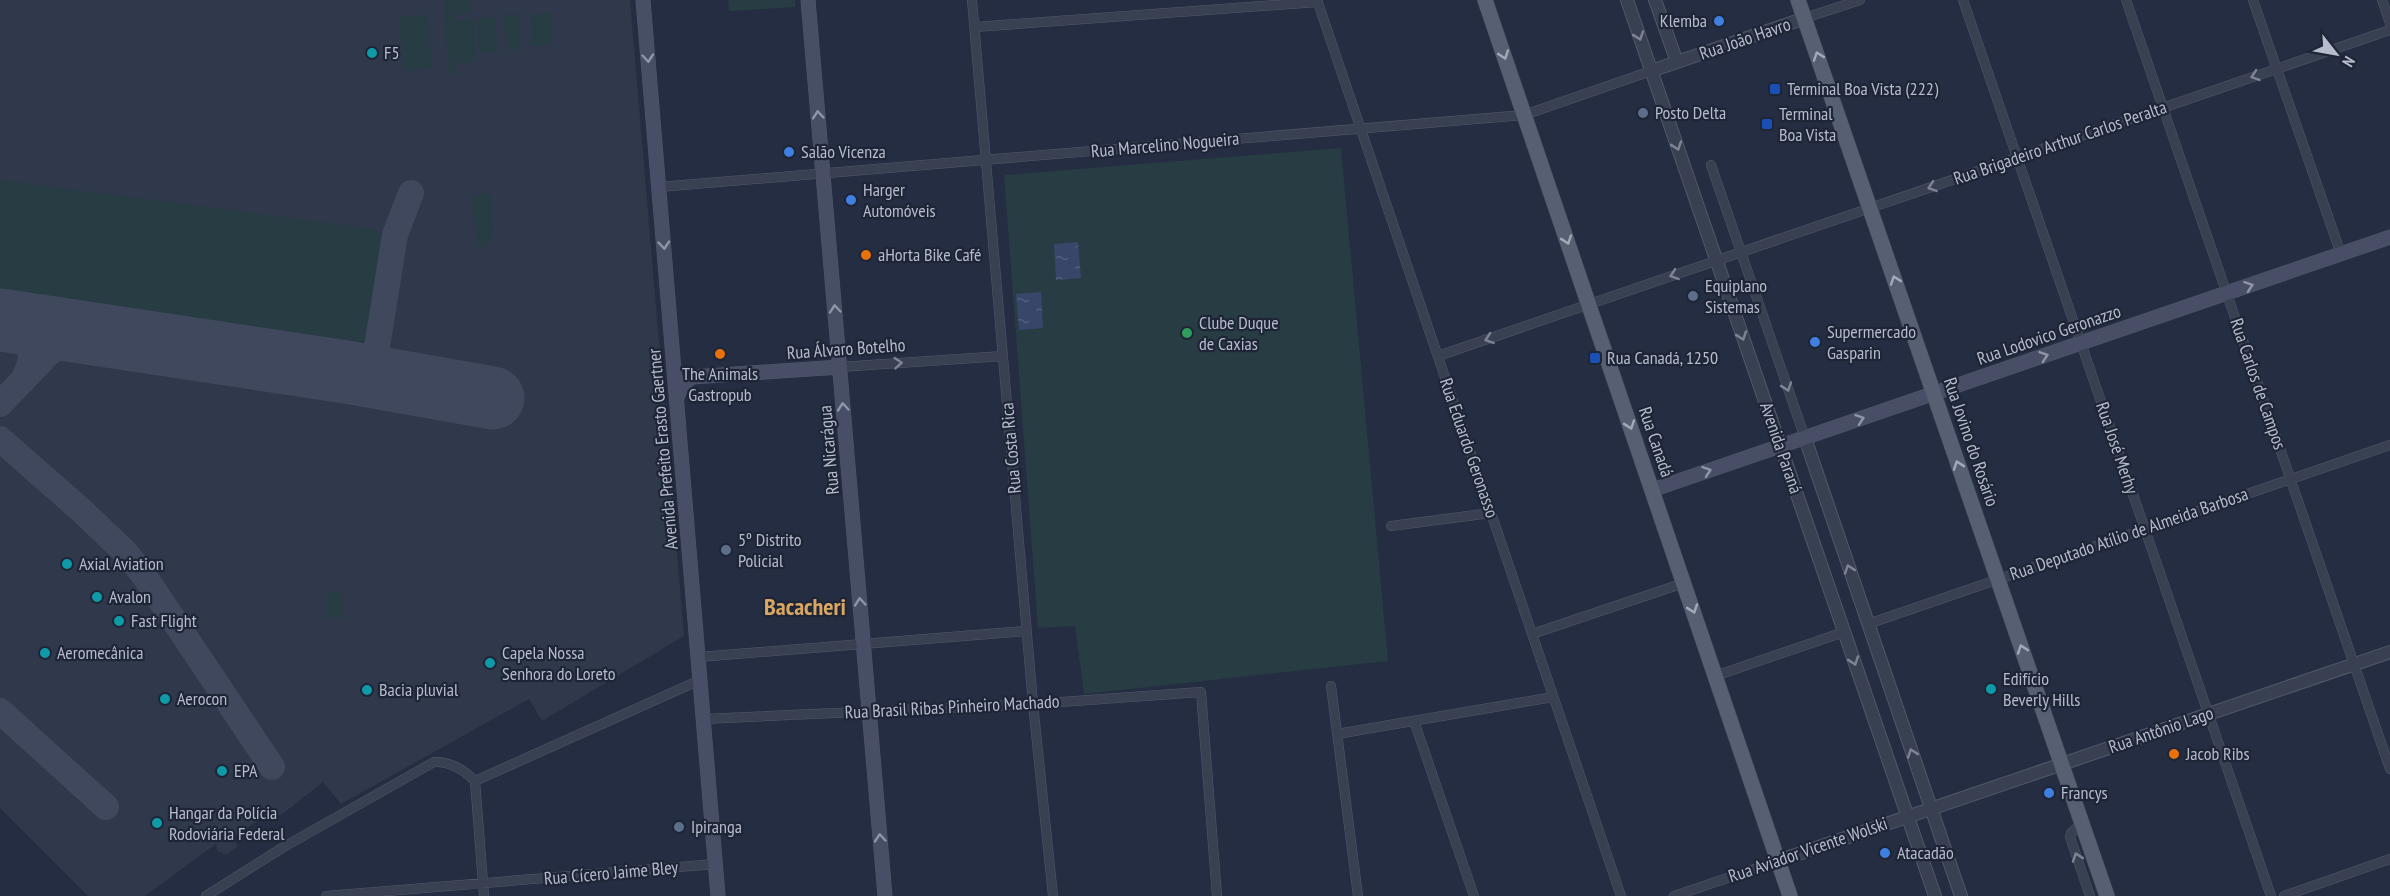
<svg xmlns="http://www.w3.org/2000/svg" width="2390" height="896" font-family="'PT Sans Narrow',sans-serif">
<defs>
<pattern id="water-ripples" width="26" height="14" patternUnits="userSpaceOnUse" patternTransform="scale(1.5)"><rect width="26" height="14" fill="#38466a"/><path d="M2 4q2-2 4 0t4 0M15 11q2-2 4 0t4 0" fill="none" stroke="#535f7e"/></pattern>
</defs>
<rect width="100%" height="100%" fill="#252d42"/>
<!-- airport -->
<path fill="#30384c" d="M0,0H630L684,636L542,721L529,699L341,804L323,782L280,816L274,809L233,838L238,846L226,855L218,851L216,844L145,896H88L0,808Z"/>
<!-- green -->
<path fill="#273c43" d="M443,0H469L471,13L454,15V20L473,19L476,61L456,63L457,74H449Z
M728,0H795V7L729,11Z
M550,13L552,45L532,46L531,14Z
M518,14L520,46L517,50L509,51L506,47L503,15Z
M428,15L432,68L403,70L399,17Z
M495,17L497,48L494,52L483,53L479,49L477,18Z
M1341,148L1388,661L1084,694L1075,626L1038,628L1004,175Z
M0,180L374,229L386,236L373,348L365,357L0,299Z
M491,194L493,234L487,246H477L472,195Z
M341,592L342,618H326V593Z"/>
<!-- water -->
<path fill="url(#water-ripples)" d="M1078,242L1081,278L1056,280L1054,244Z
M1041,292L1043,328L1019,330L1016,294Z"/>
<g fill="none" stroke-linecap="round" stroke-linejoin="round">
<!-- taxiway -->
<path stroke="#40485e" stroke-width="26" d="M1,320C27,333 39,347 25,376
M346,372C362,368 370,361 377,347L395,235L411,193
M0,404L49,353L67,341L103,336
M0,439L81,510L125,552L143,574L272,767
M0,711L106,807"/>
<!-- runway -->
<path stroke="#40485e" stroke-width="63" d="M0,320L346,372L493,398"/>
<!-- minor casing -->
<g stroke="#515869" stroke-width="10">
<path id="minor" d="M972,0L1033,704L1053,896
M1317,0L1621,896
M1963,0L2271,896
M2126,0L2390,769
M2253,0L2341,254
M2382,0L2390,23
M1805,18L1860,0
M975,27L1318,2
M1711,165L1805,438
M659,187L1524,115L1651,71
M1438,356L2390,30
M840,367L1003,356
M1391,526L1491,513
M1868,624L2390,445
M1532,634L1684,583
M699,657L1026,631
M1715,676L1844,632
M1331,686L1358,896
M704,719L1033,704L1201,692L1217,896
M1414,721L1474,896
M1337,734L1553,697
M475,781L700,680
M475,781L484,896
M2082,823L2071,833L2070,837L2090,896
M206,896L282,848L434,762C451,761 464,770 475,781
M326,896L716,864
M1674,896L1778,861
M2284,896L2390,859"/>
</g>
<!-- tertiary casing -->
<g stroke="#515869" stroke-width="14">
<path id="tertiary" d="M1627,0L1935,896
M1655,0L1677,62
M1651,71L1805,18
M1805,438L1961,896
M1778,861L2390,652"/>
</g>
<!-- secondary casing -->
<g stroke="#515869" stroke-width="15">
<path id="secondary" d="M643,0L718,896
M808,0L885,896
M677,397L683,385L692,377L840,367
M1652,490L2390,237"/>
</g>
<!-- primary casing -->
<g stroke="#43495b" stroke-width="16">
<path id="primary" d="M1485,0L1790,896
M1798,0L2107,896"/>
</g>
<!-- minor -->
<use href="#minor" stroke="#394052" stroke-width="9"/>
<!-- tertiary -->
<use href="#tertiary" stroke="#394052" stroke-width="12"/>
<!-- secondary -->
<use href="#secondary" stroke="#474e65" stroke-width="14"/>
<!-- primary -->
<use href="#primary" stroke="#575f72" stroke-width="15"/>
</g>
<!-- one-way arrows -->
<defs><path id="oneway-chevron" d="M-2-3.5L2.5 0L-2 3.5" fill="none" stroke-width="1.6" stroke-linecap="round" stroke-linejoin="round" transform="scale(1.5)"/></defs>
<g stroke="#7e8495">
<use href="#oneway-chevron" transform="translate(1639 36) rotate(71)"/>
<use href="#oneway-chevron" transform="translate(2255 76) rotate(161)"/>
<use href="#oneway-chevron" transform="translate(1677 146) rotate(71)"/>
<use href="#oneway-chevron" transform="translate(1932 187) rotate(161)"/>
<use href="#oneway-chevron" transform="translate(1674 275) rotate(161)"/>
<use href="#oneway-chevron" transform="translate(1742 336) rotate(71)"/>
<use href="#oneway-chevron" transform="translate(1489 339) rotate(161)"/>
<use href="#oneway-chevron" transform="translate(898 363) rotate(-4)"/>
<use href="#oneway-chevron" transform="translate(1787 387) rotate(71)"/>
<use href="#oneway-chevron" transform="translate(1849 569) rotate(-109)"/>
<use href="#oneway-chevron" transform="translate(1854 661) rotate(71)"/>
<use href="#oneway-chevron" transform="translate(1912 753) rotate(-109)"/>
<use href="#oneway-chevron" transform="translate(2077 857) rotate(-109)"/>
</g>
<g stroke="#a3a9ba">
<use href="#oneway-chevron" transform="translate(1504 55) rotate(71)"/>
<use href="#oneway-chevron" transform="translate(1818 56) rotate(-109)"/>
<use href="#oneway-chevron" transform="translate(1567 240) rotate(71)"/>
<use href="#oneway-chevron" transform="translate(1895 280) rotate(-109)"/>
<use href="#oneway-chevron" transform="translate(1630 425) rotate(71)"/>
<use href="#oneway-chevron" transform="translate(1958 465) rotate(-109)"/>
<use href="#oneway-chevron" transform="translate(1693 609) rotate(71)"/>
<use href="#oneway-chevron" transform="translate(2022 649) rotate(-109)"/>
</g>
<g stroke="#8f96a8">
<use href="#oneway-chevron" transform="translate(648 58) rotate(85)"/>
<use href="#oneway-chevron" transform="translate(818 115) rotate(-95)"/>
<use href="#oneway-chevron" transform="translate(664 245) rotate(85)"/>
<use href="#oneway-chevron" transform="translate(2249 286) rotate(-19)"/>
<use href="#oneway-chevron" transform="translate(835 309) rotate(-95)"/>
<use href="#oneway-chevron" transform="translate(2044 356) rotate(-19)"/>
<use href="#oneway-chevron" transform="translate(843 407) rotate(-95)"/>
<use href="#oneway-chevron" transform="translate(1860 419) rotate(-19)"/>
<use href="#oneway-chevron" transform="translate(1707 471) rotate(-19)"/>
<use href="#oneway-chevron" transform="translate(860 602) rotate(-95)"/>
<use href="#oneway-chevron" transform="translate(880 838) rotate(-95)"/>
</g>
<!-- markers -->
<g fill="#3f7fe0" stroke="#1e2537" stroke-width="2">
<circle cx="1719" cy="21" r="6"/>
<circle cx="789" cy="152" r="6"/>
<circle cx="851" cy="200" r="6"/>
<circle cx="1815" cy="342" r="6"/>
<circle cx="2049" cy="793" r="6"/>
<circle cx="1885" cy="853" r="6"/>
</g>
<g fill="#0f9aa8" stroke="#1e2537" stroke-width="2">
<circle cx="372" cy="53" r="6"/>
<circle cx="67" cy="564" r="6"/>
<circle cx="97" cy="597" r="6"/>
<circle cx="119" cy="621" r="6"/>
<circle cx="45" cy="653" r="6"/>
<circle cx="490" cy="663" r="6"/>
<circle cx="1991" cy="689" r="6"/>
<circle cx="367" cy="690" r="6"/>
<circle cx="165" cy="699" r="6"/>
<circle cx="222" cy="771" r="6"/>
<circle cx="157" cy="823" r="6"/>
</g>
<g fill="#1a4fb4" stroke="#1e2537" stroke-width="2">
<rect x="1769" y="83" width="12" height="12" rx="3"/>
<rect x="1761" y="118" width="12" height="12" rx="3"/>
<rect x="1589" y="352" width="12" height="12" rx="3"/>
</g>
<g fill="#5c6f8a" stroke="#1e2537" stroke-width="2">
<circle cx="1643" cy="113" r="6"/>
<circle cx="1693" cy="296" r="6"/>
<circle cx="726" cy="550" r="6"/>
<circle cx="679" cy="827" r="6"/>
</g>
<g fill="#e8710a" stroke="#1e2537" stroke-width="2">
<circle cx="866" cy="255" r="6"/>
<circle cx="720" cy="354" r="6"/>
<circle cx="2174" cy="754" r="6"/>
</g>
<circle fill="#2e9e5b" stroke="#1e2537" stroke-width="2" cx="1187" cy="333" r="6"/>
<g text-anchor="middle" stroke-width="4.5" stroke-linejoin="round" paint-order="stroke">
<!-- poi labels -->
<g font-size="18" fill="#b6bccc" stroke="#1e2537" text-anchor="start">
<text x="1707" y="27" text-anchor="end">Klemba</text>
<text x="384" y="59">F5</text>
<text x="1787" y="95">Terminal Boa Vista (222)</text>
<text x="1655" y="119">Posto Delta</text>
<text x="1779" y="120">Terminal<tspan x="1779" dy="21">Boa Vista</tspan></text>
<text x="801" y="158">Salão Vicenza</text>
<text x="863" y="196">Harger<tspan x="863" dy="21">Automóveis</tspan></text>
<text x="878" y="261">aHorta Bike Café</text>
<text x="1705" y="292">Equiplano<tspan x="1705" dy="21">Sistemas</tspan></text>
<text x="1199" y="329">Clube Duque<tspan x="1199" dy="21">de Caxias</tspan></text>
<text x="1827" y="338">Supermercado<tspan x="1827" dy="21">Gasparin</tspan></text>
<text x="1607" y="364">Rua Canadá, 1250</text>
<text x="720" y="380" text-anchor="middle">The Animals<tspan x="720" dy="21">Gastropub</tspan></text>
<text x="738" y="546">5º Distrito<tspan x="738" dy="21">Policial</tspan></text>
<text x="79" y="570">Axial Aviation</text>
<text x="109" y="603">Avalon</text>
<text x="131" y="627">Fast Flight</text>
<text x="57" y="659">Aeromecânica</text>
<text x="502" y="659">Capela Nossa<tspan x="502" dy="21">Senhora do Loreto</tspan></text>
<text x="2003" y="685">Edifício<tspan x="2003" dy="21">Beverly Hills</tspan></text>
<text x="379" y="696">Bacia pluvial</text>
<text x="177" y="705">Aerocon</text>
<text x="2186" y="760">Jacob Ribs</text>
<text x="234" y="777">EPA</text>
<text x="2061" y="799">Francys</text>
<text x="169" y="819">Hangar da Polícia<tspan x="169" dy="21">Rodoviária Federal</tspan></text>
<text x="691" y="833">Ipiranga</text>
<text x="1897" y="859">Atacadão</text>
</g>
<!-- street labels -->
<g font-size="18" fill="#b6bccc" stroke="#1e2537">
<text transform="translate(1745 39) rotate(-19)" y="6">Rua João Havro</text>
<text transform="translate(2060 143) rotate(-19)" y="6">Rua Brigadeiro Arthur Carlos Peralta</text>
<text transform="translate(1165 145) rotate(-5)" y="6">Rua Marcelino Nogueira</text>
<text transform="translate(2049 335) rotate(-19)" y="6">Rua Lodovico Geronazzo</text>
<text transform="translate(846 349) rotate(-4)" y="6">Rua Álvaro Botelho</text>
<text transform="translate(2258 384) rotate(71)" y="6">Rua Carlos de Campos</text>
<text transform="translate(1656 442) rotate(71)" y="6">Rua Canadá</text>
<text transform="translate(1971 442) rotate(71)" y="6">Rua Jovino do Rosário</text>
<text transform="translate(1011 448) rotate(-95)" y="6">Rua Costa Rica</text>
<text transform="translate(1469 448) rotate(71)" y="6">Rua Eduardo Geronasso</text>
<text transform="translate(1781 448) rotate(71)" y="6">Avenida Paraná</text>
<text transform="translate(2117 448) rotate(71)" y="6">Rua José Merhy</text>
<text transform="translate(663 449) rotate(-95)" y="6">Avenida Prefeito Erasto Gaertner</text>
<text transform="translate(829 450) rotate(-95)" y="6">Rua Nicarágua</text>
<text transform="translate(2129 534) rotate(-19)" y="6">Rua Deputado Atílio de Almeida Barbosa</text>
<text transform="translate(952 707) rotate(-3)" y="6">Rua Brasil Ribas Pinheiro Machado</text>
<text transform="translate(2161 730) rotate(-19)" y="6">Rua Antônio Lago</text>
<text transform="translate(1808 850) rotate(-19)" y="6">Rua Aviador Vicente Wolski</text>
<text transform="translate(611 873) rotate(-5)" y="6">Rua Cícero Jaime Bley</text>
</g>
<!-- district labels -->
<g font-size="24" font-weight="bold" fill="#daa763" stroke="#1e2537">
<text x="805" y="615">Bacacheri</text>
</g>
</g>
<!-- north arrow -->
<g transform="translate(2336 54) rotate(121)" stroke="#1e2537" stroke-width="4.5" paint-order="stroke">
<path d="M0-4.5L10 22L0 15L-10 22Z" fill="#b6bccc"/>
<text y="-9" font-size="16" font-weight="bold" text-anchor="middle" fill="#b6bccc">N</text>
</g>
</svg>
